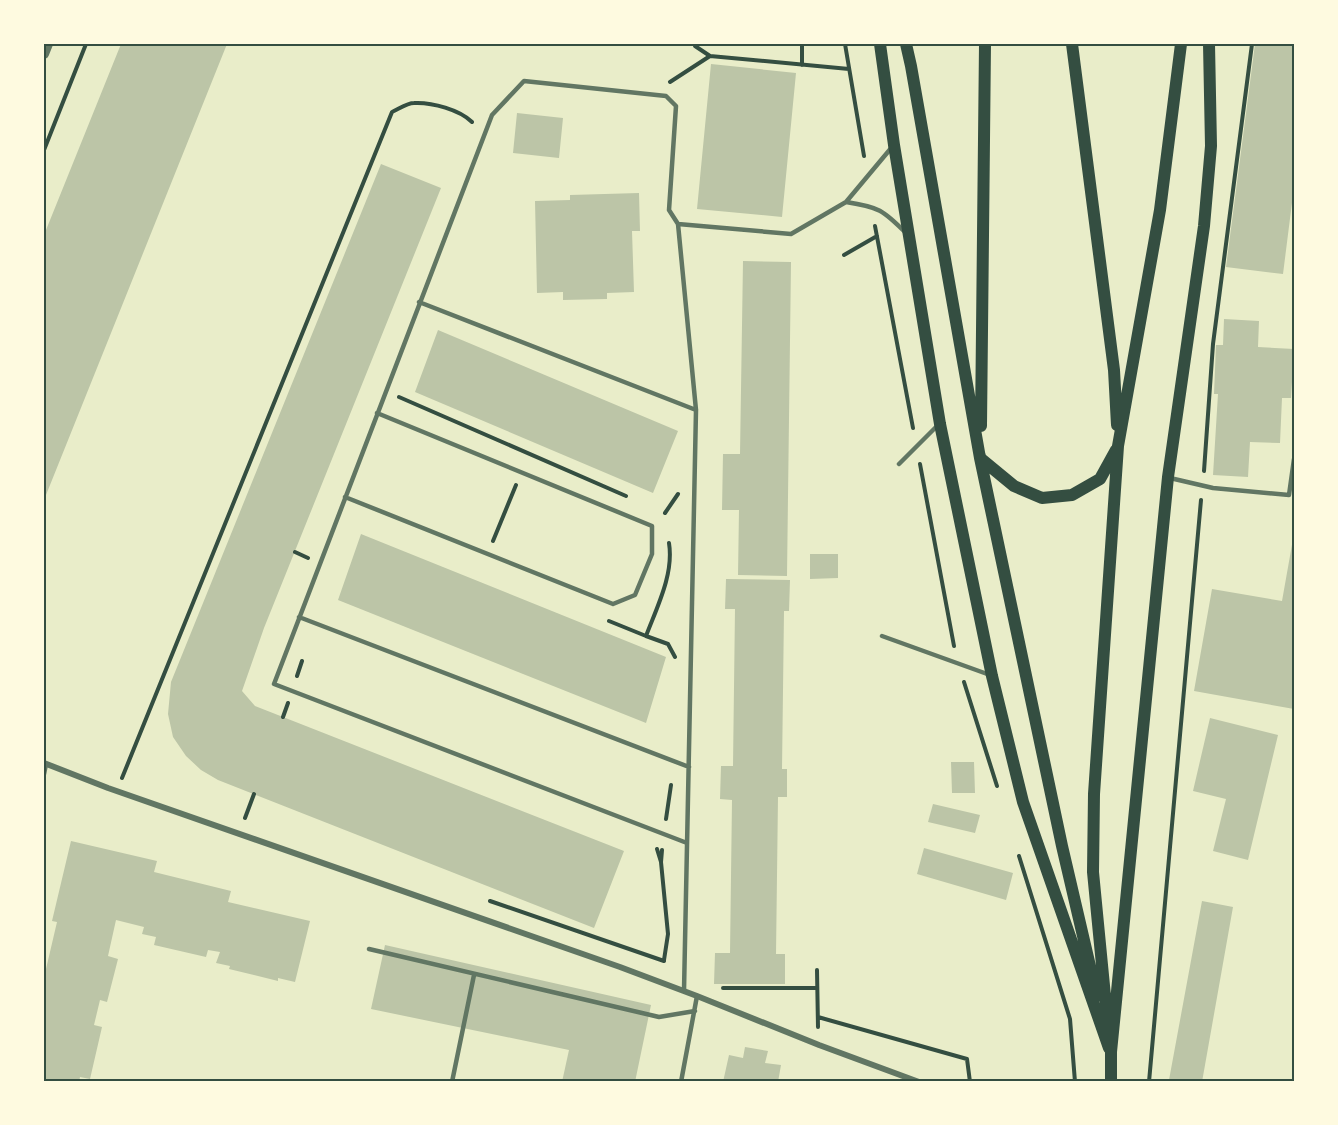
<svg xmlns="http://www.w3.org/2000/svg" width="1338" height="1125" font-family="Rubik,sans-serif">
<rect width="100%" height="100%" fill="#e9edc9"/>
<!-- building -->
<path fill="#bcc5a7" d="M121,44H227L44,500V235Z
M1255,44H1294V187L1283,274L1226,267Z
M711,64L796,73L782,217L697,209Z
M517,113L563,118L559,158L513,153Z
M381,164L441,188L264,628L242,691L255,706L624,851L594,928L218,780L201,770L186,756L173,737L168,714L171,682Z
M639,193L640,231H632L634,292L607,293V299L563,300V292L537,293L535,201L570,200V195Z
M743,261L791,262L787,576L738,575L739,510H722L723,454H740Z
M1224,319L1259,321L1258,347L1294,349L1291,398H1282L1280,443L1250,442L1248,477L1213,475L1218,394H1214L1216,345H1223Z
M438,330L678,431L653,493L415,392Z
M361,534L666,657L646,723L338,600Z
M1293,539L1294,709L1194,691L1212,589L1282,601Z
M810,554H838V578L810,579Z
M726,579L790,580L789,611H784L782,769H787V797H778L776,954H785V984H714L715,953H730L732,800L720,799L721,766H733L735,609H725Z
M1210,718L1278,735L1248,860L1213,851L1226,799L1193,791Z
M951,762H974L975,793H952Z
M933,804L980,815L975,833L928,822Z
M71,841L157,861L154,872L231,891L228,902L310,921L295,982L278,978V981L229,969L230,966L216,963L220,952L208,950L206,957L154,945L156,937L142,934L144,927L116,920L108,956L118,959L107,1002L100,1000L94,1025L102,1027L90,1079L80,1077L79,1082H44V968L46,969L57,922L52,921Z
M924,848L1013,873L1006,900L917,874Z
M1202,901L1233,907L1202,1082H1180L1169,1080Z
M385,945L651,1005L635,1082H562L569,1050L371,1009Z
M745,1047L768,1051L765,1063L781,1065L778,1082H723L729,1055L743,1058Z"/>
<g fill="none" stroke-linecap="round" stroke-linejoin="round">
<!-- path -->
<path stroke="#344e41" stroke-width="4" d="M695,44V46L710,56L849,69
M802,44V65
M845,44L864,156
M670,82L710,56
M44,150L86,44
M875,226L913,428
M844,255L877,236
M399,397L626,496
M920,464L954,646
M1204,471L1213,344L1252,44
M665,513L678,494
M493,541L516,485
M295,552L308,558
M609,621L646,636C657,607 674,574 669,543
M646,636L668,644L675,657
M297,676L302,661
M964,682L997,786
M283,717L288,703
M122,778L392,112C399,109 407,103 414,103C432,102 460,110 472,122
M245,818L254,794
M666,819L671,785
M657,849L661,862L668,934L664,960
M1019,856L1070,1019L1075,1082
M661,862L662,850
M490,901L664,961
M817,970L818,1027
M723,988H817
M818,1017L967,1059L970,1082
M1149,1082L1201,500"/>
<!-- service -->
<path stroke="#617663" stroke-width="4.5" d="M846,202C879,207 883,210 906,233
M678,224L696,410L684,991
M419,302L696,410
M899,464L938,425
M1170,478L1213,488L1289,495L1294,459
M345,497L613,604L635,595L652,554V526L377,413
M299,617L689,767
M882,636L990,675
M44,774L46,764
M687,843L274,684L492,115L524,81L666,96L676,106L669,210L678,224L791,234L846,202L892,147
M369,949L659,1017L695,1011
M452,1082L474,975
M681,1082L697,996"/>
<!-- minor -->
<path stroke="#617663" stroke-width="6" d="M44,763L108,788L620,967L697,996L819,1045L919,1082"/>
<!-- tertiary -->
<path stroke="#617663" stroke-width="10" d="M44,54L48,44"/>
<!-- secondary -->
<path stroke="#344e41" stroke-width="12" d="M880,44L894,145L940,424L992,676L1023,802L1109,1048
M906,44L911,66L980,458L1062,846L1097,996
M1072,44L1114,370L1117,425
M981,426L985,44
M980,456V458L1014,486L1042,498L1072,495L1100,479L1116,450
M1108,1027L1093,872L1094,794L1118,446L1160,210L1181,44
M1111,1082V1052L1168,477L1204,226L1211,146L1209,44"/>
</g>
<!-- border -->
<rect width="1338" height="1125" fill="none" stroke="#fefae0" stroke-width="90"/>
<rect x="45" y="45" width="1248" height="1035" fill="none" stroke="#344e41" stroke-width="2"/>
</svg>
